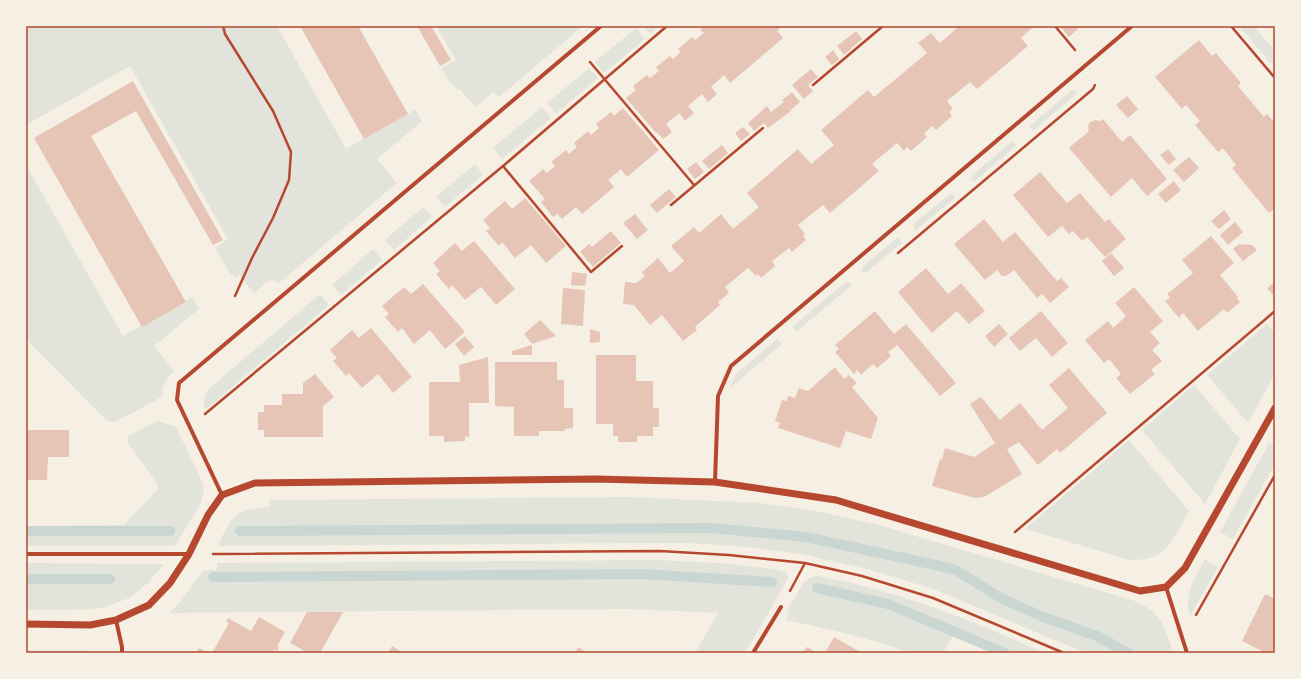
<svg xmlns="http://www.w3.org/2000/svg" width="1301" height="679" font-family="'Archivo Narrow',sans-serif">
<rect width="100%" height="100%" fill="#f6efe4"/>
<!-- green -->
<path fill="#e2e4dc" d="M26,26H277L346,149L415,110L422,121L377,159L397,183L278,284L272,278L254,293L239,275L235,278L229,272L215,248L228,239L130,66L26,125Z
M436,26H583L499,97L493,92L475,107L460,89L458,90L447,78L442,68L456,60Z
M643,26H659L650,34Z
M1239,26H1254L1275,51V60L1271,64Z
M636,28L645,39L604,73L595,62Z
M589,68L598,78L556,114L547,103Z
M1072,90H1074L1078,93L1033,131L1030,127L1031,125Z
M542,107L551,118L502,159L493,148Z
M1012,142L1017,145L974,182L971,179L972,175Z
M475,164L483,175L445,207L436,197Z
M26,165L123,336L193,297L199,309L154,346L174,371C166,378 162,386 162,397L115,422L107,421L26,339Z
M951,193L956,197L915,231L913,226V224Z
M423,207L432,217L394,250L385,240Z
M898,238L903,242L864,274L862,272V267L896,239Z
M373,249L382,260L341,295L332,285Z
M847,281L852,285L796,332L793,327L794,325Z
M320,294L329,305L205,410C203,400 204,394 211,387Z
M1267,324L1275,333V374L1248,423L1207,375Z
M777,339L782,344L731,387L733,380L737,373Z
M1194,385L1240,439L1205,504L1142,430Z
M157,421L176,427L202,481L204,489L201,503L175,546H26V526L124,525L158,489L156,482L127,442L128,436Z
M1129,440L1189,511C1173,539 1168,561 1130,560L1025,529Z
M1269,443L1275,446V464L1233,539L1220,532Z
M629,497L760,503L816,511L875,524L1135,601C1162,613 1165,627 1173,653H1086L933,589L871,570L801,554L738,546L684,543H641L218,546C231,517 236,509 269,507V500Z
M1205,559L1218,567L1190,616C1184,592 1194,580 1205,559Z
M661,560L733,564L780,570C785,572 789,573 788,579L745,653H695L718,613L627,609L169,613L179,603L204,570H217V563Z
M26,563L164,564L148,583L129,598L103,608L75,610H26Z
M819,576C851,583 883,590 914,601C958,615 1002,634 1044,653H994L953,636L943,653H911L878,642L836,631L786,620L789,614L786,612L803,583L811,577Z
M26,650H83L88,651L87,653H26Z"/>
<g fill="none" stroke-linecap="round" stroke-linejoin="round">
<!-- stream -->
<path stroke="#c9d6d2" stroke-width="10" d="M26,531H170
M240,531L712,528L806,537L954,569L1001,598L1043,617L1097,636L1128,653
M213,577L641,574L772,582
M26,579H110
M817,588L888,604L1005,653"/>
</g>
<!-- building -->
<path fill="#e6c5b7" d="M300,26H358L408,114L364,139Z
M417,26H431L451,60L440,66Z
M705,26H782L777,31L783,38L730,83L724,75L711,87L717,94L708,102L702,94L688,106L694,113L685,121L679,113L666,124L672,132L663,139L657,132L656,133L626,98L636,90L633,86L647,75L650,78L659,71L656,67L670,56L673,59L681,52L678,49L692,37L695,40L704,33L700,30Z
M959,26H1030L1032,28L1021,38L1028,46L977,89L970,82L947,101L953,109L949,112L952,116L936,130L932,126L924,134L927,137L911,151L907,147L904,151L897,143L872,164L879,171L830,213L823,205L798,225L805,234L803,236L806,240L792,252L789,248L772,261L775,266L761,278L758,274L756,276L748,268L725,287L729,293L718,302L720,305L695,327L697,330L683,341L662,315L650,325L634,305L623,304L625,282L636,283L645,276L642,272L658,258L670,273L684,261L671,246L694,227L699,233L721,214L733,229L759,207L747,193L798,149L811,164L834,145L821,130L868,90L874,97L927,53L918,43L931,33L940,43Z
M1060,26H1079L1080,27L1069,37Z
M856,31L862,39L844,55L837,46Z
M1199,40L1212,56L1216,53L1241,83L1238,86L1264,117L1267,114L1275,123V211L1274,209L1269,213L1232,168L1236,165L1223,148L1218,152L1195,125L1200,121L1186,105L1182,109L1155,77Z
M833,50L839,59L832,65L825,57Z
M811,69L818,77L808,85L813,91L804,99L792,85Z
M133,81L223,240L213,245L136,111L91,136L186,302L142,327L34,138Z
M792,92L800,102L791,110L787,105L791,111L768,128L764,123L754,131L748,123L767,106L771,112L784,102L782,100Z
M1127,96L1138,109L1128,118L1116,105Z
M623,108L659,150L627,177L621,169L608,180L614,187L582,214L576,207L562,219L557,214L553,217L541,202L545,199L529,181L543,169L547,173L555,166L551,162L566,150L569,154L577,147L574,143L588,131L591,135L599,128L596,124L611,112L614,116Z
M1103,119L1122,142L1130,135L1167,179L1147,196L1132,178L1111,197L1069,148L1089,131L1088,128L1089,123L1095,120L1100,121Z
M743,127L750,134L741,141L735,133Z
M722,145L728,153L709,169L702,161Z
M1168,149L1176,159L1169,165L1160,155Z
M1189,157L1199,168L1184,182L1173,170Z
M696,162L704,172L695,179L687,169Z
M1040,172L1067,203L1080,193L1105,222L1109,219L1126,239L1105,257L1087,237L1082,241L1073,231L1069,234L1062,226L1048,237L1013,195Z
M1174,181L1181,190L1166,203L1158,194Z
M669,189L676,197L657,213L650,205Z
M525,198L566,246L546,263L531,245L515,258L502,242L499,246L486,231L490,228L483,220L505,201L512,209Z
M1224,210L1231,219L1219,229L1211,221Z
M635,214L648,230L637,239L623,223Z
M984,219L1003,242L1015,232L1057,281L1061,278L1069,287L1050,303L1042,294L1037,298L1014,270L1006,276H1002L997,270L985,280L954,244Z
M1235,222L1243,232L1228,245L1220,235Z
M611,231L621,243L593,267L580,252L589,244L592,247Z
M1211,236L1234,263L1220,275L1238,297L1237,298L1240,302L1227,313L1224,309L1198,331L1183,313L1179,318L1165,301L1170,298L1167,294L1193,273L1182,260Z
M474,241L515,289L496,305L481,287L465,300L452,285L449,289L436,274L440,271L433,263L455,243L462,251Z
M1239,244L1252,245L1257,250L1243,261L1233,249Z
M1111,253L1124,268L1114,276L1102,261Z
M926,268L948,294L961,283L985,311L969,324L957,311L932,333L898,292Z
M572,272L587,274L585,286L571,285Z
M1275,282V297L1267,288Z
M423,284L465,332L445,349L430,330L414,344L402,328L398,332L385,317L389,314L382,306L404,287L411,294Z
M1134,287L1163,321L1150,332L1160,343L1152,350L1162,361L1151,370L1155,374L1130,394L1116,378L1121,374L1109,359L1104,363L1085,340L1108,321L1113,328L1126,316L1115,303Z
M563,288L585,290L583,326L561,324Z
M875,311L894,334L906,324L956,383L940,396L897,345L888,352L891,356L877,368L873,364L861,375L857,370L854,374L835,352L839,349L835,345Z
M1041,311L1068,343L1052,357L1036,338L1020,351L1009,338Z
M540,320L556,336L532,344L524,334Z
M999,324L1008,334L994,347L985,336Z
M371,328L412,377L393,393L378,374L362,388L349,373L346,376L333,361L337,358L330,350L352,330L359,338Z
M590,329L600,332V342L590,343Z
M465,336L474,347L464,356L455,344Z
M532,345V355H512V351Z
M596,355H636V381H653V408H659V427H653V436H637V442H618V436H613V424H596Z
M488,357L489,403H469V437L465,436V441L444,442V436H429V382H460L459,365Z
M495,362H557V380H564V408H573V428L564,429L565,431H539V436H514V407L495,406Z
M835,367L844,379L849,375L857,383L852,387L878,418L871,439L846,431L840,448L778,428L780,423L775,421L782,400L787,401L788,396L795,398L799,388L808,391Z
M1069,368L1107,413L1060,453L1057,449L1038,465L1019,442L1007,449L1022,474L984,497L975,498L932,486L940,459L942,460L945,448L974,457L995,443L970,404L981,397L1000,420L1020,403L1042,430L1068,408L1049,385Z
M315,374L334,397L323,406V437H264V430H258V412H264V405H282V394H303V383Z
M26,430H69V457H48L47,480H26Z
M1265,594L1275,599V653H1261L1262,651L1242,641Z
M307,612H343L320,653H308L290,643Z
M259,617L285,632L277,646L279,647L277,651L274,650L273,653H212L229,623L226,622L228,618L251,631Z
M834,637L862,653H825Z
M392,646L403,653H388Z
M578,647L588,653H575Z
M807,647L817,653H803Z
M199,648L209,653H196Z"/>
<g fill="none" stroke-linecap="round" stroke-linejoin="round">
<!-- path -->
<path stroke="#b5482f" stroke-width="2.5" d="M223,26L225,34L273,111L291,152L289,180L273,218L252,258L235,296
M1055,26L1075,50
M1231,26L1275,78
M590,62L694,185
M813,85L883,26
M503,166L591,272L622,246
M671,205L763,128
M898,253L1093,89L1095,85
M205,414L503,166L667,26
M1015,532L1275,311
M213,554L660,551L729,555L805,563L862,576L933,598L1064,653
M790,591L805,563
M1196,615L1275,475"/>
<!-- minor -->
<path stroke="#b5482f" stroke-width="4" d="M715,482L718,396L731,366L1132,26
M222,495L177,400L179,383L601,26
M26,554H188
M1166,587L1187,653
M116,620L122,647V653
M753,653L781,607"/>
<!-- tertiary -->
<path stroke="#b5482f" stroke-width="7" d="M26,624L90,625L116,620L149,605L170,583L189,554L208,515L222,495L255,483L595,479L715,482L836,500L1140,591L1166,587L1185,568L1275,408"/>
</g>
<!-- border -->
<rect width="1301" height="679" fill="none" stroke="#f6efe4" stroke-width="54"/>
<rect x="27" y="27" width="1247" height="625" fill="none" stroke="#b5482f" stroke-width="1.5"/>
</svg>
